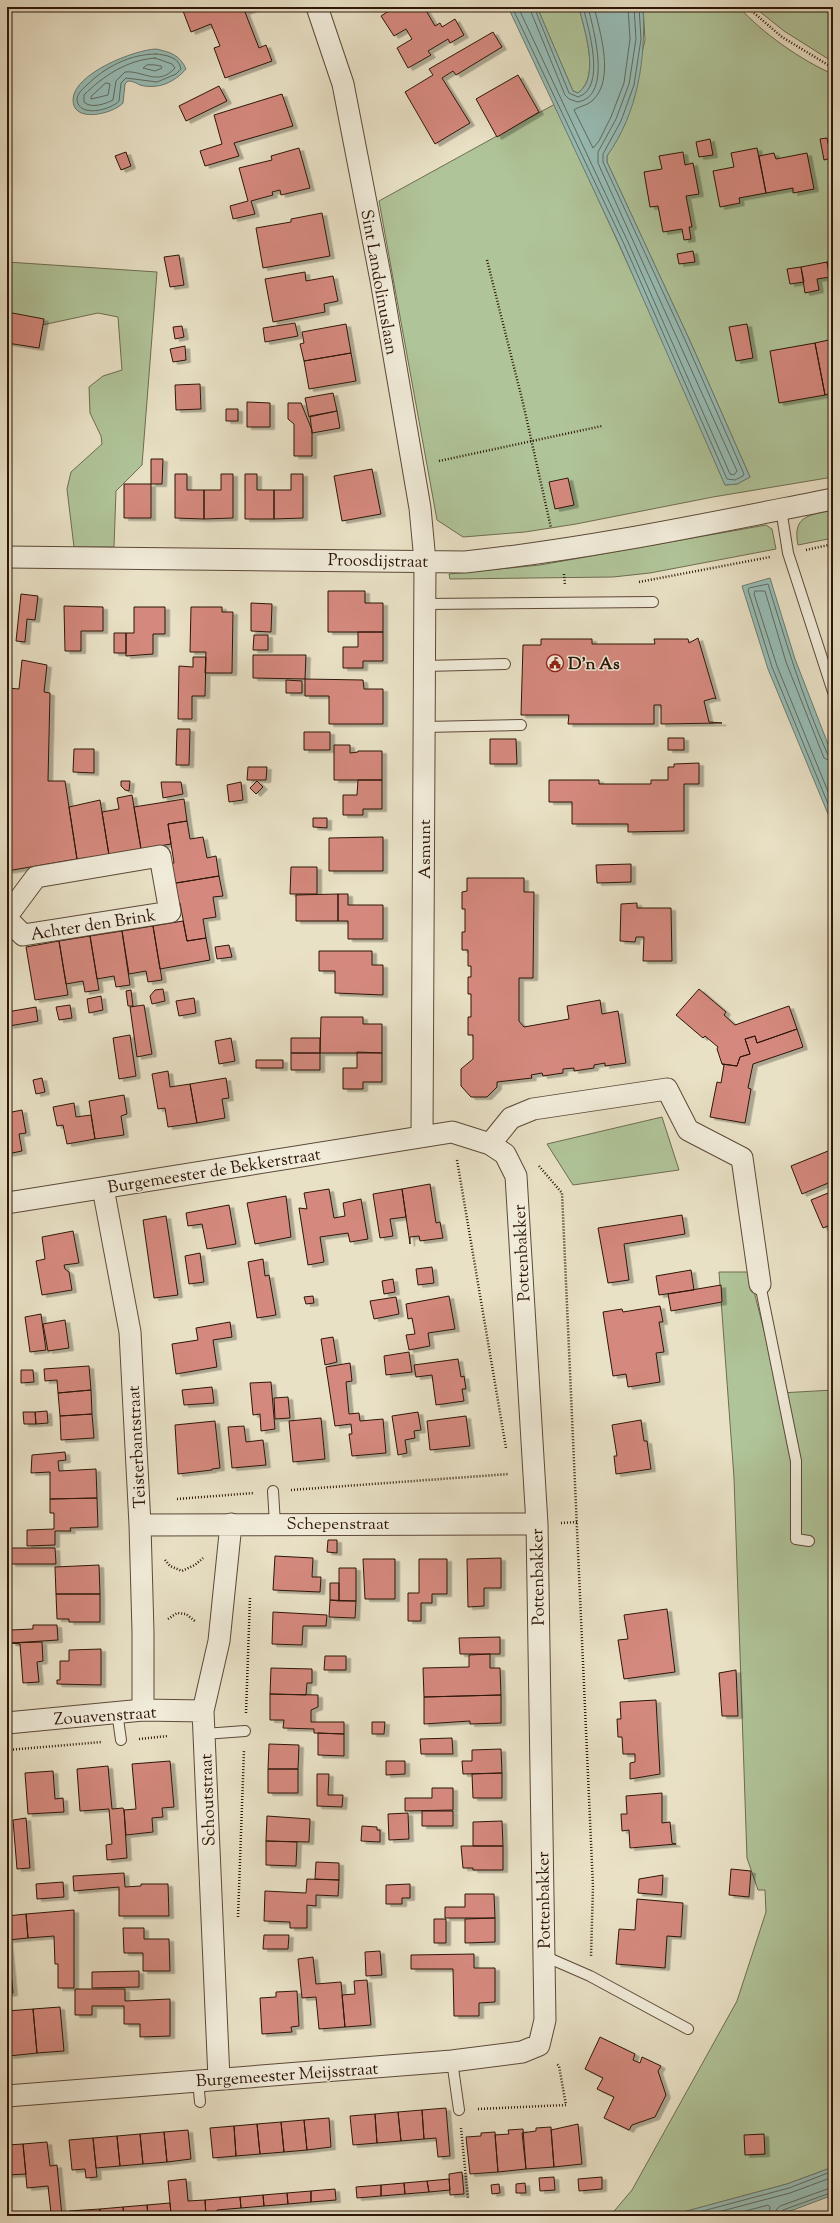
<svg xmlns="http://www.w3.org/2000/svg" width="840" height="2223" font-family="'Sorts Mill Goudy',serif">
<defs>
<filter id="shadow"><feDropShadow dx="4.5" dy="2.5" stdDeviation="0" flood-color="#0004"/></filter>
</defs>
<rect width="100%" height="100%" fill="#e9e1c6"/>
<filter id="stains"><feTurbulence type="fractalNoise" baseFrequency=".005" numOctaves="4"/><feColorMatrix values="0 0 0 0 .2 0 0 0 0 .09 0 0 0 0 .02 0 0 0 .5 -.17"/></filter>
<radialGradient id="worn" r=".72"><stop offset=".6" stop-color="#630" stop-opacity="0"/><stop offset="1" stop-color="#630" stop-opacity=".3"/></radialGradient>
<!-- green -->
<path fill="#b0c499" stroke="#6e6d50" d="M537,7H579C584,30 601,76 578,93L573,91Z
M643,7H739C761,32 802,61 833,74V477L713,497L576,524L525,532L463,537L437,520L379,201L555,104L677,372L725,485L737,484L750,477L690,341L607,162V156L625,123L645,40Z
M754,7H833V62L784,31Z
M7,262L157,272L142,465L116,491L114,547H74L67,489L71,472L102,444L101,436L90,413L89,387L103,376L122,370L118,317L98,313L33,327L7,319Z
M833,510V538L798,545C792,516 809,515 833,510Z
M766,525L772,529L776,549L650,573L613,577L450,579L449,574L540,565Z
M662,1117L679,1170L573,1185L547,1144Z
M719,1272H749L780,1393L833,1390V2167L787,2184L669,2216H610L632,2190L737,2001L766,1912L765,1890H758L747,1858L734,1478Z"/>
<!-- water -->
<path fill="#97bdb6" stroke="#6d7a70" d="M508,7H537L573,91L578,93C601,77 584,29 579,7H643C646,58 638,113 607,156V162L690,341L750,477L737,484L725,485L620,246Z
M156,49C170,52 180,55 186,69C175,82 158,90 140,85C136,83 133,81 128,81L125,84L123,103C113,114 72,124 73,99C75,73 134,50 156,49Z
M770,578L795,659L833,757V826L768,669L742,586Z
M833,2167V2195L777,2216H668L787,2184Z"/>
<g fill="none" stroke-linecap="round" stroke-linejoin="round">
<!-- shore -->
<path stroke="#626a5f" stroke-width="1" d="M512,7L624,244L727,479L735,480L743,476L744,474L686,342L603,162V154L621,121L634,85L641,39L639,7
M518,7L628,242L730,474L734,475L737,471L598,163V152L616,119L629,84L636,39L634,7
M529,7L565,95L569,99L578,102C613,96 593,28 588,7
M534,7L569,93L578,97C607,88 588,27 583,7
M594,7C600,32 615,79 593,100C587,106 579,106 574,110L593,148L599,141L611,117L624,83L630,39L628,7
M156,54C166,55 179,57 181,69L176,74L157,82L126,78L121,83L119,101C111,110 79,118 77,100C77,93 83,89 87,85C105,67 130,54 156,54Z
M155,58L172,64L175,68C158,87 143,70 125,72L116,81L113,100C105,104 91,109 84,102V95C103,76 127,60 155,58Z
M155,65L161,66L162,68L155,71L143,68L147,65Z
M106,83L110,84L108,95L91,99V97Z
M833,757L828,755C803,700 786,642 768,584L749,588L748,590L772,667L833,816
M833,762L824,758L786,662L765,591H755L754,594L777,666L833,804
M684,2216L789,2188L833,2171
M703,2216L790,2193L833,2177
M727,2216L768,2205L770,2207L769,2216
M775,2216L776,2210L780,2206L833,2187
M780,2216L783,2210L833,2192"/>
</g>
<!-- building -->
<path fill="#d5897e" stroke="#2d1608" filter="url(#shadow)" d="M194,7H252L253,9L245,12L259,48L266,45L272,61L225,78L214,48L220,46L211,24L191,32L183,11Z
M395,7H424L435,26L440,23L442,27L455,19L464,35L450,43L448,39L428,51L431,55L408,68L397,48L412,39L406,29L394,36L381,16Z
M493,32L502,47L456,75L453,71L442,78L470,123L435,144L405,92L433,75L429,69Z
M518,75L539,112L497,137L476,99Z
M219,86L227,101L186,121L179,106Z
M282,94L293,126L234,143L239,156L205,166L200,151L222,144L214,115Z
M827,138L831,158L824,160L820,139Z
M710,139L713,155L699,157L696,142Z
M299,148L310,188L281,195L280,190L272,192L273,195L251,201L255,214L233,219L230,206L248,201L239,168L272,160L271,156Z
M757,148L766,193L739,198L740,203L720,207L713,171L734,167L731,153Z
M126,152L131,166L121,170L115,156Z
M683,152L685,165L693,163L699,194L686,196L692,227H689L691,239L684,240L682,229L663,232L658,206L650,207L644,172L662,169L659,156Z
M774,153L776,159L807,153L814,189L793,193V188L766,193L759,156Z
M322,213L330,256L263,268L256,228L291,222V219Z
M693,251L695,262L679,264L677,254Z
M179,255L184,285L170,287L164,257Z
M833,261V287L831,288L827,262Z
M827,262L830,277L817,279L819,290L805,293L801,267Z
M801,267L804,282L790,284L787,269Z
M305,272L306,281L333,276L338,301L324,304L325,312L273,322L265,279Z
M7,312L44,319L39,348L7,343Z
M295,323L298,336L265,342L263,328Z
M346,324L351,353L304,361L300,344L304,343L302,332Z
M747,324L753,358L736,361L729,327Z
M182,326L184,337L175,339L173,327Z
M833,339V393L825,395L815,343Z
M815,343L825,395L779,403L770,351Z
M185,346L186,360L173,362L170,349Z
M351,353L356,381L309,389L304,361Z
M200,384L201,409L176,410L175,385Z
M333,393L337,411L309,417L305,398Z
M247,402L270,403V427H247Z
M288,403H301L312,430V456H294V424L288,419Z
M226,409H238V421H226Z
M337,411L340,428L312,433L310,416Z
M151,459H163L162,484H151Z
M372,469L381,514L342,521L334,476Z
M175,474H187V490H204V519L175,518Z
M221,474H233V518L204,519V490H221Z
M245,474H257V490H274V519H245Z
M291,474H303V518L274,519V490H291Z
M568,478L574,505L555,509L549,482Z
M124,484H151V518H124Z
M328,591H365V603H383V632H328Z
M21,594L38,596L35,620L27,619L25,642L16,641Z
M251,603L272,604L271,632L251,631Z
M64,606L103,607V631H81V651H65Z
M134,607H165V634H153V654L126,656V633H134Z
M191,607H222V612H233L232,673H205L206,652H190Z
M358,632H383V661H363V668H343V647H358Z
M114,633H126V653H114Z
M254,635H268V650H253Z
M698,638L716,699L714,698L704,701L709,722L722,723L661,724V705H654V724H568L569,715H521L523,645H541V639H592V644H655L654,639H688L689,643Z
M253,655H306L305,679L253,678Z
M193,657H206L205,696H192V719H178L179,666L193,667Z
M22,660L47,665L44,692L50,693L48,781H65L77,859L7,871V688L19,689Z
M305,679L363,680L364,689H383V724H329V696H305Z
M286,680L302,681V693H286Z
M177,729H190L189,765H176Z
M304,732H330V750H304Z
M668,738H684V750H668Z
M490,739H516L517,764H490Z
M334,745H350V753L358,752V751H382V780H334Z
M74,749H94V773L73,772Z
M699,763V784H684V831L628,832V824H572V802H549V780H599V784H651V780H668V767H674V764Z
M248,767H267L266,780H247Z
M358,780H382V809H363V815H343V795H357Z
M121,781H130L129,791L125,790L121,786Z
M257,781L263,787L256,794L250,788Z
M161,782H181L183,794L163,798Z
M241,782L243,800L229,802L227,785Z
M132,795L141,849L109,855L102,812L119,809L117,798Z
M184,799L187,821L168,824L171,844L141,849L134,807Z
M100,800L109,855L77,859L69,807Z
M313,818H327V828L313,827Z
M187,821L190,839L203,837L207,858L216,856L219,876L170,884L167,864L174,863L168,824Z
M383,837V871H329V838Z
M631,864V882L597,883L596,865Z
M291,867H317V894H290Z
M219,876L223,896L213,897L216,917L203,919L206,938L187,941L180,903L173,904L170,884Z
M467,878H524V892H534L533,978H519V1021L524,1027L569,1019L567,1006L600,1000L602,1014L618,1011L626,1063L605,1066V1063L594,1065V1068L574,1071V1068L563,1069V1073L543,1076L542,1073L531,1075L532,1078L497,1082V1087L487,1097H471L461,1086V1069L473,1059V1035H468V1017H471V994H468V977H471V966H468V950H462V932H465V909H462V892L467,891Z
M338,894H348V905H383V939H348V921H338Z
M338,894V921H296V895Z
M637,903V908H671L672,961H643L644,937H636L635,942L620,941L621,904Z
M183,921L187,941L206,938L210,960L160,969L153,926Z
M153,926L162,980L148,982L146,971L129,974L122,931Z
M122,931L130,985L116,987L114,976L97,979L90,936Z
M90,936L99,990L85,992L83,981L66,984L59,941Z
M59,941L68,995L35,1000L26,947Z
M229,945L232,957L217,959L215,947Z
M319,951H372V965H383V995L335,993V971H319Z
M163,989L165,1001L152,1004L150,996L155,990Z
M699,989L726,1012L724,1015L735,1025L789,1006L797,1029L757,1043L755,1036L745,1039L750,1054L740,1057L737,1066L722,1064L717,1049L718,1047L705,1036L703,1038L676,1015Z
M131,990L133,1006H128L126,991Z
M101,996L103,1010L89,1013L87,999Z
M194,998L196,1013L179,1016L176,1001Z
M70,1005L72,1018L59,1020L56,1007Z
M144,1005L152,1054L137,1057L130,1007Z
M36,1007L38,1021L9,1026L7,1012Z
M321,1017H363V1024H382V1053H320Z
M797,1029L803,1047L753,1064L748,1088L751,1089L745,1123L710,1117L717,1082L721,1083L724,1065L722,1064L737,1066L740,1057L750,1054L745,1039L755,1036L757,1043Z
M130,1035L136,1076L119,1079L113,1038Z
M231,1038L235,1061L219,1064L215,1041Z
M291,1038H320V1053H291Z
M357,1052L382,1053V1082H363V1089H343V1068H357Z
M291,1053H320V1070H291Z
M256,1060H283V1068H256Z
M168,1071L170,1087L190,1084L197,1123L168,1127L165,1108L158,1109L152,1074Z
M42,1078L45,1092L36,1094L33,1080Z
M226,1078L229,1098L222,1099L225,1118L197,1123L190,1084Z
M124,1095L127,1114L121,1116L124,1135L95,1139L89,1101Z
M74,1103L76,1117L91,1115L95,1139L67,1144L63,1125L57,1126L53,1107Z
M22,1110L26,1133L19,1134L22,1151L7,1154V1113Z
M833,1149V1181L802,1194L791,1166Z
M430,1184L436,1223L440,1222L443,1238L420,1241L419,1236L410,1237V1244L402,1189Z
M329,1189L334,1218L345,1216L343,1203L361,1199L368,1239L350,1242L348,1233L320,1237L324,1262L308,1265L299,1208L307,1209L304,1193Z
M402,1189L406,1217L390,1219L393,1236L380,1238L373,1194Z
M833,1191V1224L823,1228L811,1200Z
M286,1196L291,1237L255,1244L247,1203Z
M229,1205L236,1244L207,1249L202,1224L188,1226L186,1213Z
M682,1215L685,1234L624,1244L629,1280L608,1283L598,1228Z
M166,1216L178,1295L154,1298L143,1220Z
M73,1231L79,1263L64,1265L65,1269L69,1272L72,1290L42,1295L36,1261L45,1259L42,1237Z
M200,1253L204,1282L189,1284L185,1256Z
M263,1259L265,1276L269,1275L276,1315L257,1318L248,1262Z
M432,1267L434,1283L418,1285L416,1269Z
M691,1270L694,1290L659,1295L656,1276Z
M393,1279L395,1292L384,1294L382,1281Z
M721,1285L722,1302L671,1311L668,1294Z
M313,1296L314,1303L306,1304L304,1297Z
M449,1296L455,1329L428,1333L430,1346L409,1350L406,1335L415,1334L412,1318L408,1319L406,1304Z
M396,1297L399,1314L374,1319L370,1301Z
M660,1306L663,1322H659L664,1352L656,1353L660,1382L628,1387L626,1374L613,1376L603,1312L622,1309L623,1312Z
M41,1314L46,1350L30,1352L25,1317Z
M65,1320L69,1348L48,1351L43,1324Z
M230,1322L232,1337L213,1340L217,1367L176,1374L172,1344L198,1340L196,1328Z
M333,1337L337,1362L325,1365L321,1339Z
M409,1352L412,1372L386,1375L384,1356Z
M458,1359L461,1377L464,1376L466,1389H462L464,1401L436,1405L432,1375L416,1377L414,1365Z
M350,1363L352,1381L346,1382L349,1414L359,1413L360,1421L383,1419L386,1453L352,1456L349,1434H352L351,1424L335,1426L326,1367Z
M89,1366L91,1390L58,1393L57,1380L45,1381L44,1369Z
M21,1370H33L34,1382L21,1383Z
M271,1382L275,1429L261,1431L260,1414L253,1415L250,1383Z
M212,1387L214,1403L184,1405L182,1390Z
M91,1390L92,1414L60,1416L58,1393Z
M288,1397L290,1418L275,1419L274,1398Z
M47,1411L48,1423L36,1424L35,1412Z
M23,1412H35L36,1424H24Z
M418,1412L421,1430L414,1431L415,1438L405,1440L407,1453L398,1455L392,1416Z
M92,1414L94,1438L61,1440L60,1416Z
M466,1416L470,1446L430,1450L427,1421Z
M321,1418L325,1459L293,1462L289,1421Z
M641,1420L644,1441H647L651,1469L616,1474L614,1456H617L612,1425Z
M215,1421L220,1468L212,1469V1470L178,1474L175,1425Z
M244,1426L246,1442L263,1440L266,1465L232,1468L228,1427Z
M65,1452L66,1460L58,1461L59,1471L96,1469L97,1498L50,1499V1472L31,1473L32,1455Z
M97,1498L98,1527L70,1528L71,1531H55V1545L27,1546V1530L54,1529V1513H50V1499Z
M328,1540H337V1553L327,1552Z
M11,1548H55L56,1564H11Z
M275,1556L313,1558L312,1577H321L320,1592L273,1590Z
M501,1558V1588H484V1606L468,1607L467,1559Z
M363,1559H395V1599H365Z
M419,1559H447V1594H432V1603H421V1621H408V1593H419Z
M99,1565L100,1594H56L55,1567Z
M339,1568H356V1601H339Z
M330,1583H339V1601L330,1600Z
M56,1594H100V1622H69V1619H57Z
M330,1600L356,1601L355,1618L329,1617Z
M667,1609L675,1672L624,1679L618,1640L628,1639L624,1615Z
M273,1612L327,1615L326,1626H303L302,1645L272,1644Z
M33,1625H57L58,1640L11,1643V1630L33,1629Z
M500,1637V1654H460L459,1638Z
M42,1642L43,1661L37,1662L39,1682L23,1683L20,1644L11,1643Z
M101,1649V1685L57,1684V1680H60V1661H69V1650Z
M490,1654V1668H500L501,1695L424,1697L423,1668L469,1667V1655Z
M325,1656H346V1670H324Z
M271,1668L312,1669V1683H307L306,1695L270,1694Z
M736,1670L738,1716H722L719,1673Z
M270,1694L318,1695V1707L311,1710V1722H344V1734L314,1733V1729L283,1728L284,1720H270Z
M501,1695V1723L470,1724V1721L424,1724V1697Z
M656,1700L660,1774L630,1779V1763L635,1762V1754H623L622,1737H618L617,1719H621L620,1702Z
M372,1722H385L384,1734H372Z
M318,1733L344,1734V1756L318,1755Z
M452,1738L453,1754H421L420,1739Z
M269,1744L299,1745L298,1769H268Z
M501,1749L502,1773L463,1774L462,1761H472V1750Z
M170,1761L174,1807L162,1808L163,1817L152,1818L153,1832L126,1835L124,1810L136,1809L132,1764Z
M386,1761H405V1774L386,1775Z
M108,1766L112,1809L123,1808L124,1810L127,1858L107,1860L106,1845L112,1844L109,1809L80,1811L77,1769Z
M268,1769H298V1793H268Z
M53,1771L55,1799L63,1798L64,1812L28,1814L25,1773Z
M502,1773V1798H473L472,1774Z
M317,1774H329L328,1795H343L342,1807L317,1806Z
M432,1788H453V1810L405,1811V1798H432Z
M662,1793V1823L670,1822L672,1843L676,1844L630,1848L629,1830L622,1831L621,1814H627L626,1796Z
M422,1811H453V1826H422Z
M408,1813L409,1839L389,1840L388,1814Z
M267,1816L310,1819L309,1842L266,1841Z
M26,1818L30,1868L17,1869L13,1820Z
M502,1821L503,1846H473V1822Z
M362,1826L377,1827V1830H380V1842L361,1841Z
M266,1841L297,1842L296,1866L266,1865Z
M461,1846H503V1870H473V1868H463Z
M316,1862L339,1863V1880L315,1879Z
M731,1869L751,1871L749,1897L729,1895Z
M124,1873L125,1887L141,1886V1884H168L169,1916H119V1887L74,1891L73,1876Z
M663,1875L662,1895L638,1893L639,1879Z
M307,1879L339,1880L338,1896L316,1895V1906L307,1905V1928H290V1922L264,1921L265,1891L306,1893Z
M63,1882L64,1897L37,1899L36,1884Z
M410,1884V1898H402V1904H386V1885Z
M465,1894H494L495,1918H445V1907H465Z
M637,1899L683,1903L681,1937L667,1936L665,1968L616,1964L619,1929L635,1930Z
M74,1910V1988H58V1964H55L54,1936L28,1938L26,1914Z
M26,1914L28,1938L8,1940L13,1993L7,1994V1916Z
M495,1918V1942L465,1943V1919Z
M434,1919H446V1943H434Z
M123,1928H144V1939H169L170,1971H143V1953H124Z
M264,1935H289L288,1949H263Z
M380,1951L382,1975L366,1976L365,1952Z
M474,1954V1968H495V2002L479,2003V2016H454L453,1969H411V1955Z
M313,1957L316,1984L341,1982L345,2027L319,2029L316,1997L302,1998L298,1959Z
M139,1971V1987L92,1988V1972Z
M367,1980L371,2025L345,2027L342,1995L355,1994L354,1981Z
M75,1989H125V2001L170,1999V2036L140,2037V2024H124V2006H92V2015H75Z
M297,1991L299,2026L291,2027L292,2032L262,2034L260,1998L276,1997V1992Z
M60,2007L64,2051L37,2053L33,2009Z
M33,2009L37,2053L9,2056L7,2011Z
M600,2037L635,2054L633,2060L640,2063L642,2057L661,2066L658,2071L666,2095L655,2117L632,2125L629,2130L604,2118L614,2097L597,2089L603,2078L585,2069Z
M446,2108L450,2156L438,2157L436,2138L424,2139L422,2110Z
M422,2110L424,2139L401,2141L398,2112Z
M398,2112L401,2141L377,2143L375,2114Z
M375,2114L377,2143L353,2145L350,2116Z
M329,2118L331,2147L307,2150L304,2120Z
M304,2120L307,2150L284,2152L281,2122Z
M281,2122L284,2152L260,2154L257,2124Z
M257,2124L260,2154L236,2156L234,2126Z
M578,2124L582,2164L554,2167L551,2130Z
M234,2126L236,2156L213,2158L210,2128Z
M551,2127L554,2167L526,2169L522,2133L536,2131V2128Z
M523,2129L526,2169L498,2172L495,2135L509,2134L508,2130Z
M188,2130L191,2159L167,2162L164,2132Z
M164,2132L167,2162L143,2164L140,2134Z
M495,2132L498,2172L470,2174L466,2137L481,2136V2133Z
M140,2134L143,2164L120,2166L117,2136Z
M764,2134L765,2154L745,2155L744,2135Z
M117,2136L120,2166L96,2168L93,2138Z
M93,2138L97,2177L86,2178L85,2169L72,2170L69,2140Z
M47,2142L50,2166L57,2165L62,2216H54V2213H51L48,2186L27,2188L23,2144Z
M23,2144L26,2174L7,2175V2145Z
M462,2172L464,2194L450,2195L449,2174Z
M554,2177L555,2190L540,2191L539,2178Z
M602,2177V2189L579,2191L578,2179Z
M186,2179L188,2201L205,2200L206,2216H196L195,2212L171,2214L168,2181Z
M449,2179L450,2190L429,2192L427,2181Z
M427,2181L429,2192L405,2194L404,2183Z
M404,2183L405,2194L381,2196V2185Z
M525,2183L526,2193H516V2184Z
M499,2184L500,2193L492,2194L491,2185Z
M381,2185V2196L357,2198L356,2187Z
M335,2189L336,2200L311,2202V2191Z
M311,2191V2202L288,2204L287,2193Z
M287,2193L288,2204L264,2206L263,2195Z
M263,2195L264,2206L241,2208L240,2197Z
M240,2197L241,2208L217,2210L218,2216H206L205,2200Z
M170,2203L171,2214L148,2216L147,2205Z
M147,2205L148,2216H124L123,2207Z
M123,2207L124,2216H100V2209Z
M100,2209V2216H69V2211Z
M51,2213H54V2216H29Z"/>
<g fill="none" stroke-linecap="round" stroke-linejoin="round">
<!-- lane casing -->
<g stroke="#5c4938" stroke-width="12">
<path id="lane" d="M781,509L788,553L833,692
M424,604L653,602
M425,666L505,664
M424,727L521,725
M760,1284L796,1461V1539L809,1541
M273,1491L275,1524
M117,1712L121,1740
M204,1734L245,1731
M544,1956L590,1976L688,2029
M452,2061L459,2110
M198,2080L200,2102"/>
</g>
<!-- street casing -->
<g stroke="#5c4938" stroke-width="23">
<path id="street" d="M317,7L343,84L381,280L420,508L425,561L422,1136
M7,557L465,562C589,549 711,523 833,499
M7,916L36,877L160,856L170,912L23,935L7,919
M490,1144L511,1118L533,1109L667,1089L688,1130L742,1158L760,1284
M103,1188L130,1332L140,1525L143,1632V1710
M7,1203L452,1132L490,1144L505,1154L516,1176L537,1524L545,2020L539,2045L522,2052L452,2061L7,2096
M140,1525L537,1524
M7,1723L143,1710L203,1711
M219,2079L203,1711L219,1641L231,1524"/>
</g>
<!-- path -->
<path stroke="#2d1608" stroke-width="2.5" stroke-dasharray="1 2" stroke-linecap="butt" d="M747,7L782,37L833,68
M487,260L523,403L551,528
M439,461L602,426
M806,550L833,544
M564,574L565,585
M639,582L770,557
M457,1160L506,1448
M539,1166L562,1193L593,1887L591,1956
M291,1490L509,1474
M177,1499L254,1493
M561,1523L577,1522
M165,1560L170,1566L182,1571L195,1565L203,1558
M168,1619L177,1613L186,1614L196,1622
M246,1713L250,1598
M139,1739L168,1736
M7,1750L102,1742
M238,1917L244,1750
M478,2109L566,2105L559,2066L556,2063
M461,2128L468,2198"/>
<!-- lane -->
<use href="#lane" stroke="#f1ecda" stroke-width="10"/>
<!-- street -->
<use href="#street" stroke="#f1ecda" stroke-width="21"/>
</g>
<!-- icons -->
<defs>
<g id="civic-ring" transform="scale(0.9)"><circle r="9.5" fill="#f1ecda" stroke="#8f2418" stroke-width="1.5"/><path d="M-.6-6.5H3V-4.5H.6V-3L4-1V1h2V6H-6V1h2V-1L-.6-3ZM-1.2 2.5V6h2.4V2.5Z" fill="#8f2418"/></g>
</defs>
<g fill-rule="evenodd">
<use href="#civic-ring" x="555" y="663"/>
</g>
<g text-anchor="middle" stroke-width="3" stroke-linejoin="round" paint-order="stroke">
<!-- street labels -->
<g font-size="17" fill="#2d1608" stroke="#f1ecda">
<text transform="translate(380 282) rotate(80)" y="6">Sint Landolinuslaan</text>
<text transform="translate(378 560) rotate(1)" y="6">Proosdijstraat</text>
<text transform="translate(424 849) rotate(-90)" y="6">Asmunt</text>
<text transform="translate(93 924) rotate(-9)" y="6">Achter den Brink</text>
<text transform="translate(214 1170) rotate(-9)" y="6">Burgemeester de Bekkerstraat</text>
<text transform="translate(521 1253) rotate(-93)" y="6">Pottenbakker</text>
<text transform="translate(136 1447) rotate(-93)" y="6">Teisterbantstraat</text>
<text x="338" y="1529">Schepenstraat</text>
<text transform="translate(537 1577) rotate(-91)" y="6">Pottenbakker</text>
<text transform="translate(105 1715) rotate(-4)" y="6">Zouavenstraat</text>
<text transform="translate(207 1800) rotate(-92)" y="6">Schoutstraat</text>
<text transform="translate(543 1900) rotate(-91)" y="6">Pottenbakker</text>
<text transform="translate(287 2074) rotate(-4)" y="6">Burgemeester Meijsstraat</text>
</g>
<!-- poi labels -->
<g font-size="17" font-weight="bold" fill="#2d1608" stroke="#f1ecda" text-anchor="start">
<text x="568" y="669">D'n As</text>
</g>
</g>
<!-- margin -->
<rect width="840" height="2223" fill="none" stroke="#e9e1c6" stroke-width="24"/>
<rect x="8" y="8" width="824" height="2207" fill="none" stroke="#2d1608" stroke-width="2"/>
<rect x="12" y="12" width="816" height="2199" fill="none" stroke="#2d1608"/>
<rect width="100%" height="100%" filter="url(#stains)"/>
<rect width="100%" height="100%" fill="url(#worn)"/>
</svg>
